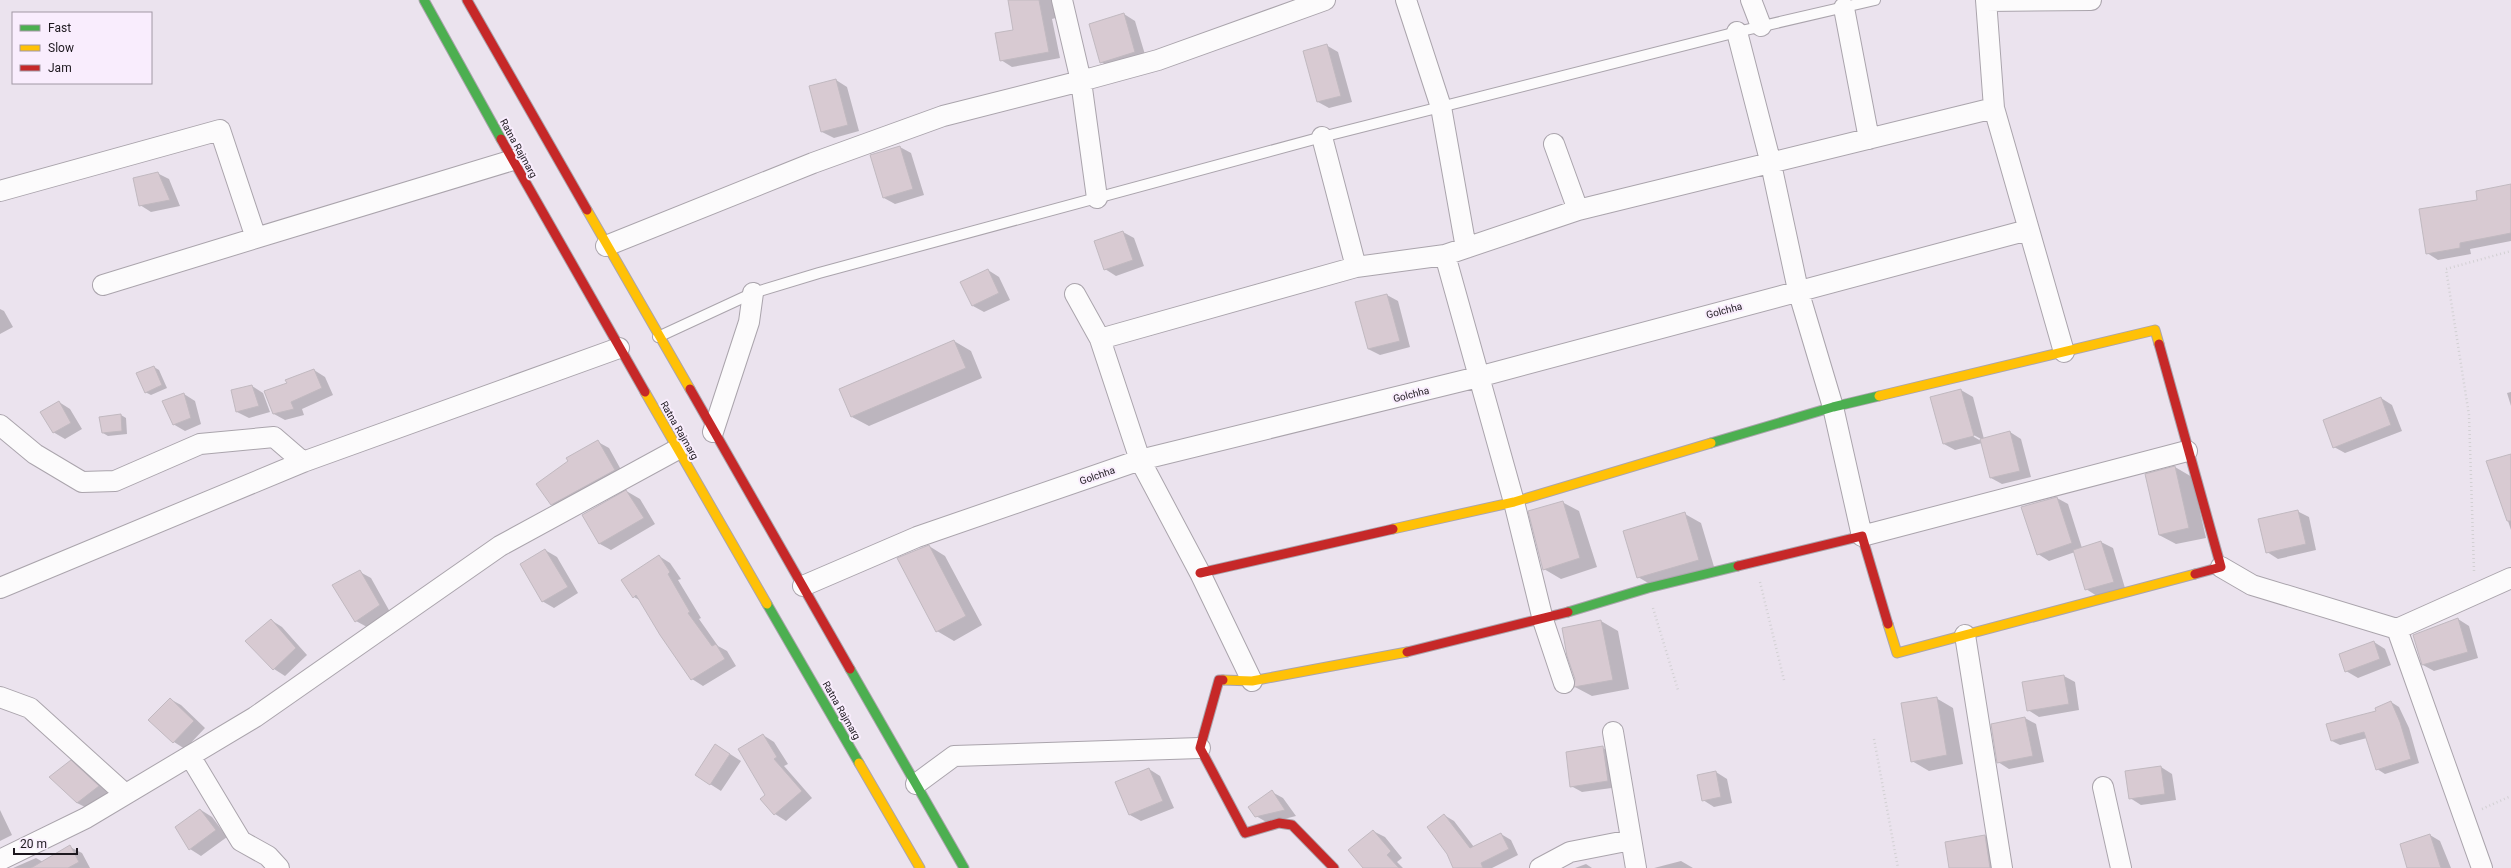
<svg xmlns="http://www.w3.org/2000/svg" width="2511" height="868" font-family="Roboto,sans-serif">
<rect width="100%" height="100%" fill="#ebe3ee"/>
<!-- shadow -->
<path fill="#0003" fill-rule="evenodd" d="M1009,0H1064L1059,17L1052,19L1060,58L1012,67L1001,60L1014,30Z
M1124,14L1135,21L1146,58L1112,68L1101,62Z
M1326,45L1338,52L1352,102L1329,108L1318,102Z
M836,80L847,87L859,131L834,138L822,132L810,87Z
M900,147L911,153L924,195L895,204L884,198Z
M157,173L169,179L180,206L151,212L140,205Z
M2511,186V241L2470,249L2471,254L2438,260L2427,253L2479,201Z
M1123,232L1134,238L1144,266L1116,276L1105,269Z
M988,270L999,277L1010,300L984,312L973,306Z
M1387,295L1398,301L1410,347L1380,355L1368,349Z
M0,309L4,311L13,327L0,334Z
M954,341L971,351L982,378L869,426L852,417Z
M154,367L159,370L167,388L151,395L145,392Z
M314,370L325,377L333,395L302,409L304,415L285,420L274,414L266,392L288,384Z
M252,386L263,393L270,412L249,418L237,412Z
M1961,390L1973,397L1984,439L2010,432L2021,439L2031,477L2002,484L1991,478L1982,443L1955,450L1944,444ZM1970,433L1981,439V441L1969,434Z
M2511,392V406L2507,393Z
M184,394L195,401L201,424L185,431L173,424Z
M2381,398L2392,405L2402,431L2345,453L2334,447Z
M59,402L70,409L82,429L65,439L53,432Z
M121,415L126,418L127,434L108,436L103,433Z
M598,442L609,448L625,477L563,511L552,504Z
M2511,455V530L2488,462Z
M2175,467L2192,477L2206,538L2176,544L2159,535L2146,475Z
M628,492L640,499L655,524L611,550L600,544L583,515Z
M2057,498L2068,504L2082,548L2101,542L2113,548L2125,588L2097,596L2086,589L2075,552L2049,561L2038,554Z
M1562,502L1579,511L1597,567L1561,579L1544,569Z
M2297,511L2309,517L2316,550L2278,559L2267,552Z
M1685,514L1701,523L1715,570L1655,587L1638,577Z
M929,546L945,556L982,625L954,641L937,631Z
M545,550L557,557L578,593L554,608L542,601Z
M659,556L670,563L681,579L678,580L701,618L699,619L718,646L727,651L736,666L703,686L692,679L641,601L634,597Z
M360,572L371,578L390,612L367,627L356,621Z
M2458,619L2469,626L2478,658L2434,671L2423,665Z
M271,620L282,627L307,655L285,676L274,669L247,641Z
M1601,621L1618,631L1629,689L1592,696L1575,687Z
M2374,642L2385,649L2391,665L2358,678L2346,671Z
M2064,676L2075,682L2079,710L2039,717L2028,710Z
M1936,698L1953,708L1963,764L1929,771L1912,761Z
M170,699L181,705L205,728L185,749L174,742Z
M2391,702L2399,707L2409,728L2419,763L2385,774L2377,769L2367,738L2340,745L2332,741Z
M2025,718L2036,724L2044,762L2009,769L1998,762L1992,724Z
M763,735L774,742L788,764L784,766L812,798L786,821L775,814L762,799L766,795Z
M716,745L741,761L721,791L710,784Z
M1603,748L1614,754L1619,787L1582,792L1571,786Z
M71,761L82,768L109,793L89,809L77,803Z
M2161,767L2172,774L2176,800L2141,805L2130,798Z
M1149,769L1160,776L1174,808L1141,821L1130,815L1117,783Z
M1716,772L1727,779L1732,803L1714,807L1703,800Z
M1272,792L1283,798L1296,816L1268,823L1256,816Z
M0,810L12,835L0,841Z
M201,810L212,817L227,837L201,856L190,849Z
M1444,815L1454,821L1474,847L1501,834L1511,840L1518,855L1492,868H1454Z
M1373,831L1385,837L1402,858L1397,862L1403,868H1364Z
M2430,835L2440,841L2451,868H2411Z
M1985,836L2002,846L2005,868H1950Z
M70,847L82,853L90,868H13L36,858L43,862Z
M1681,861L1693,868H1654Z
M1586,864L1592,868H1575Z"/>
<!-- building -->
<path fill="#d8cad2" stroke="#c1b9c0" d="M1008,0H1039L1049,52L1000,61L995,33L1013,30Z
M1124,13L1135,52L1100,63L1089,24Z
M1327,44L1341,96L1317,102L1303,51Z
M836,79L848,125L821,132L809,86Z
M900,146L913,189L883,198L870,155Z
M158,172L170,200L139,206L133,178Z
M2511,184V233L2460,243V248L2426,254L2419,209L2477,200L2476,191Z
M1123,231L1133,260L1104,270L1094,241Z
M988,269L999,293L972,306L960,282Z
M1387,294L1400,341L1368,349L1355,302Z
M954,340L966,368L851,417L839,389Z
M154,366L162,385L145,393L136,373Z
M314,369L322,388L291,402L294,409L273,414L264,391L287,383L285,380Z
M252,385L259,406L236,412L231,390Z
M1961,389L1974,436L1943,444L1930,397Z
M184,393L191,418L173,425L162,401Z
M2381,397L2391,425L2333,448L2323,420Z
M59,401L71,423L53,433L40,412Z
M121,414L122,431L102,433L99,417Z
M2010,431L2020,471L1990,478L1980,439Z
M598,440L615,470L551,505L536,484L568,461L566,458Z
M2511,454V521H2507L2486,461Z
M2175,466L2189,528L2159,535L2145,474Z
M626,490L644,518L599,544L582,515Z
M2057,497L2072,543L2037,555L2021,507Z
M1563,501L1580,558L1543,570L1528,511Z
M2298,510L2306,544L2266,553L2258,519Z
M1685,512L1699,560L1637,578L1623,531Z
M2101,541L2114,582L2085,590L2073,550Z
M929,545L966,616L936,632L897,558Z
M545,549L568,587L542,602L520,564Z
M659,555L670,572L668,574L690,612L688,613L712,646L716,644L725,659L691,680L660,635L636,595L633,598L621,580Z
M360,570L380,605L355,622L332,585Z
M2458,618L2468,652L2422,665L2413,635Z
M271,619L296,648L273,670L245,641Z
M1601,620L1613,680L1574,687L1575,679L1567,656L1562,628Z
M2374,641L2380,659L2345,672L2339,654Z
M2064,675L2069,704L2027,711L2022,682Z
M1937,697L1947,755L1911,762L1901,703Z
M170,698L194,721L173,743L148,720Z
M2391,701L2400,722L2411,759L2376,770L2364,732L2331,741L2326,724L2376,711L2375,708Z
M2025,717L2033,756L1997,763L1991,724Z
M763,734L777,757L774,759L802,791L774,815L760,799L765,795L738,749Z
M715,744L730,754L710,785L695,775Z
M1603,746L1608,781L1570,787L1566,752Z
M71,760L99,786L77,803L49,777Z
M2161,766L2165,794L2129,799L2125,771Z
M1149,768L1163,801L1129,815L1115,782Z
M1716,771L1721,797L1702,801L1697,775Z
M1272,790L1285,810L1255,817L1248,807Z
M200,809L216,830L189,850L175,827Z
M1444,814L1470,848L1501,833L1509,849L1481,863L1483,868H1453L1447,854L1427,827Z
M1373,830L1391,851L1387,855L1399,868H1363L1348,850Z
M2430,834L2441,868H2407L2400,844Z
M1985,835L1990,868H1949L1945,842Z
M70,845L79,862L68,868H31Z"/>
<g fill="none" stroke-linecap="round" stroke-linejoin="round">
<!-- lane casing -->
<g stroke="#aaa4ac" stroke-width="12">
<path id="lane" d="M658,337L753,293L819,273L1322,137L1737,32L1875,0"/>
</g>
<!-- street casing -->
<g stroke="#aaa4ac" stroke-width="22">
<path id="street" d="M1406,0L1441,107L1466,248
M1751,0L1761,26
M1986,1L2091,0
M1844,8L1869,139
M1737,32L1771,164L1798,290L1833,407L1862,536L2187,451
M1994,108L2064,352
M1322,137L1356,267
M1554,144L1578,210
M0,191L220,130L256,238L513,160
M1097,198L1081,81L1158,60L1325,0
M606,246L813,163L943,116L1081,81L1062,0
M1445,255L1514,502L1543,620L1564,683
M103,285L256,238
M1075,294L1100,339L1140,460L1200,573L1252,681
M1100,339L1356,267L1445,255L1578,210L1994,108L1986,0
M0,425L35,454L82,482L115,481L200,444L274,437L303,462
M713,432L749,322L753,293
M2221,567L2252,585L2397,629
M803,586L917,537L1140,460L1478,377L2028,230
M0,588L303,462L619,348
M1965,635L2002,868
M0,697L30,708L125,794
M1613,732L1636,868
M190,756L241,841L268,856L279,868
M916,784L954,756L1200,748
M2103,787L2121,868
M0,860L86,818L255,717L500,546L678,449
M1540,868L1570,852L1631,840
M2482,868L2397,629L2511,578"/>
</g>
<!-- fast casing -->
<g stroke="#aaa4ac" stroke-width="11">
<path id="fast" d="M424,0L501,139
M1711,443L1833,407L1879,396
M767,604L859,763
M1568,612L1648,588L1738,566
M850,669L964,868"/>
</g>
<!-- slow casing -->
<g stroke="#aaa4ac" stroke-width="11">
<path id="slow" d="M587,210L690,389
M645,392L767,604
M1879,396L2155,330L2159,344
M1393,529L1514,502L1711,443
M1888,624L1897,653L2195,574
M1223,680L1252,681L1407,652
M859,763L920,868"/>
</g>
<!-- jam casing -->
<g stroke="#aaa4ac" stroke-width="11">
<path id="jam" d="M467,0L587,210
M501,139L645,392
M2159,344L2221,567L2195,574
M690,389L850,669
M1738,566L1862,536L1888,624
M1200,573L1393,529
M1407,652L1568,612
M1223,680H1219L1200,748L1245,833L1279,823L1292,825L1334,868"/>
</g>
<!-- path -->
<path stroke="#d2d0d3" stroke-width="2.5" stroke-dasharray="1 3" stroke-linecap="butt" d="M2474,571L2469,415L2446,269L2511,251
M1760,582L1784,680
M1653,608L1678,690
M1874,739L1898,868
M2482,809L2511,796"/>
<!-- lane -->
<use href="#lane" stroke="#fcfbfc" stroke-width="10"/>
<!-- street -->
<use href="#street" stroke="#fcfbfc" stroke-width="20"/>
<!-- fast -->
<use href="#fast" stroke="#4caf50" stroke-width="9"/>
<!-- slow -->
<use href="#slow" stroke="#ffc107" stroke-width="9"/>
<!-- jam -->
<use href="#jam" stroke="#c62828" stroke-width="9"/>
</g>
<g text-anchor="middle" stroke-width="4" stroke-linejoin="round" paint-order="stroke">
<!-- street labels -->
<g font-size="10" fill="#1d181e" stroke="#f9edfd">
<text transform="translate(519 148) rotate(61)" y="4">Ratna Rajmarg</text>
<text transform="translate(1724 310) rotate(-15)" y="4">Golchha</text>
<text transform="translate(1411 394) rotate(-14)" y="4">Golchha</text>
<text transform="translate(680 430) rotate(60)" y="4">Ratna Rajmarg</text>
<text transform="translate(1097 475) rotate(-19)" y="4">Golchha</text>
<text transform="translate(842 710) rotate(60)" y="4">Ratna Rajmarg</text>
</g>
</g>
<!-- legend -->
<rect x="12" y="12" width="140" height="72" fill="#f9edfd" stroke="#a198a4"/>
<rect x="20" y="25" width="20" height="6" fill="#4caf50" stroke="#a198a4"/>
<text x="48" y="32" font-size="12" fill="#1d181e">Fast</text>
<rect x="20" y="45" width="20" height="6" fill="#ffc107" stroke="#a198a4"/>
<text x="48" y="52" font-size="12" fill="#1d181e">Slow</text>
<rect x="20" y="65" width="20" height="6" fill="#c62828" stroke="#a198a4"/>
<text x="48" y="72" font-size="12" fill="#1d181e">Jam</text>
<!-- scale -->
<path d="M14 848v6h63v-6" fill="none" stroke="#1d181e" stroke-width="2"/>
<text x="20" y="848" font-size="12" fill="#1d181e" stroke="#f9edfd" stroke-width="3" paint-order="stroke">20 m</text>
</svg>
